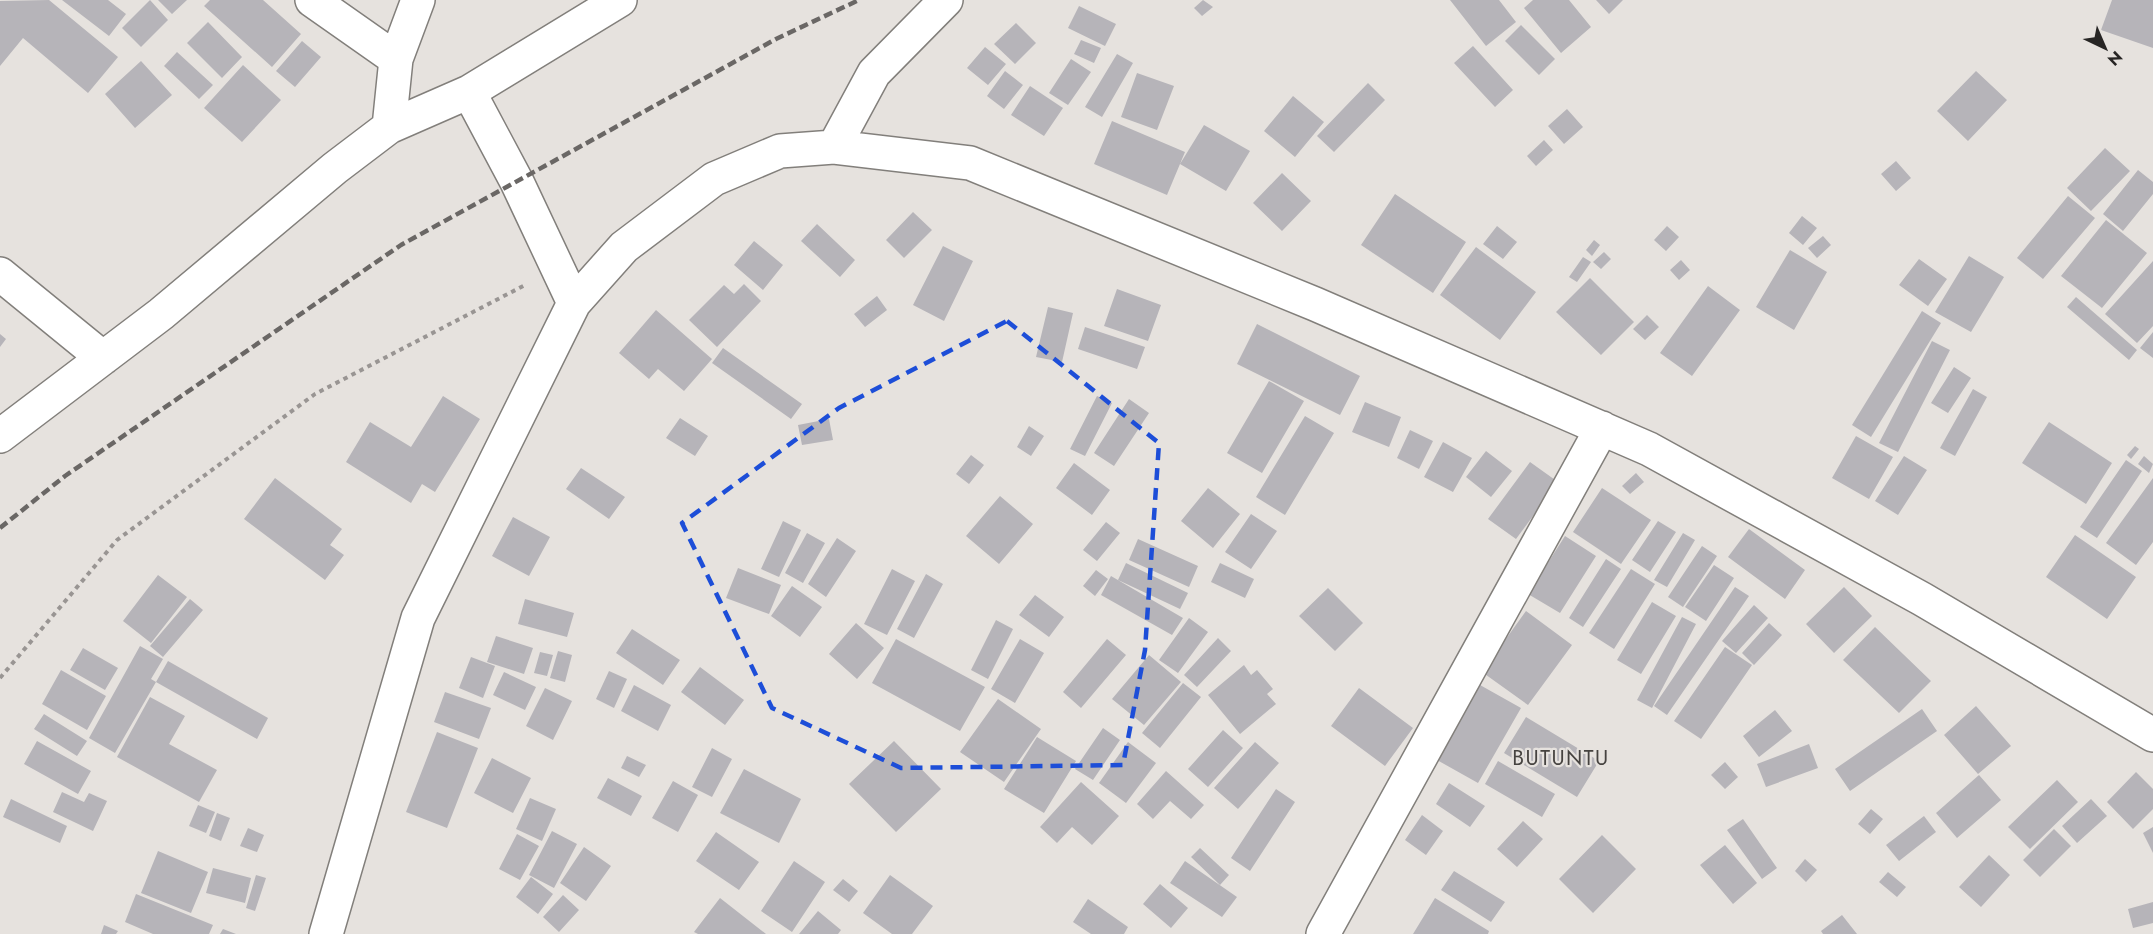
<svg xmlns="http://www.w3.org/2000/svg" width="2153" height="934" font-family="Jost,sans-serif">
<rect width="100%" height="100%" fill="#e6e2de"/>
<!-- building -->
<path fill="#b6b4b9" d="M49,0L118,57L88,93L23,38L0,66V1Z
M62,0H108L126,14L109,36Z
M150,0L168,20L141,47L122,28Z
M158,0H187L172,14Z
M210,0H263L301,34L272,67L204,6Z
M1203,0L1213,7L1202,16L1194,8Z
M1450,0H1499L1516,22L1486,46Z
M1533,0H1569L1591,27L1561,53L1524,8Z
M1596,0H1623L1609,14Z
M2112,0H2153V48L2101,30Z
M1079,6L1116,24L1105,46L1068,28Z
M208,22L242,57L222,78L187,43Z
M1016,23L1036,43L1015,64L994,44Z
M1521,25L1555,59L1539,75L1505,41Z
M1081,40L1101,48L1094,63L1074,54Z
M302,41L321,57L295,87L276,71Z
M1473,46L1513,90L1495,107L1454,63Z
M985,47L1006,64L988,85L967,68Z
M177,52L213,85L199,99L164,66Z
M1117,54L1133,63L1102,117L1085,107Z
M1071,59L1091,72L1068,105L1049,93Z
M141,61L172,95L135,128L105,94Z
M243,65L281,100L242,142L204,108Z
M1005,71L1023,85L1004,109L987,96Z
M1976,71L2007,100L1968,141L1937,111Z
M1137,73L1174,86L1157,130L1121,117Z
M1368,83L1385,100L1334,152L1317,136Z
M1030,86L1063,108L1044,136L1011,115Z
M1293,96L1324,122L1295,157L1264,131Z
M1567,109L1583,127L1564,144L1548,126Z
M1112,121L1185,152L1167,195L1094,164Z
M1204,125L1250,151L1226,191L1180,164Z
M1544,140L1553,150L1536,166L1527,156Z
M2105,148L2130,171L2091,211L2067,188Z
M1896,161L1911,178L1896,191L1881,174Z
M2138,170L2153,182V194L2123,231L2103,214Z
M1282,173L1311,201L1282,231L1253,203Z
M1395,194L1466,242L1433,293L1361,245Z
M2068,196L2095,218L2043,279L2017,258Z
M913,212L932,230L904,258L886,240Z
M1802,216L1817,228L1803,245L1789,233Z
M2106,220L2147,253L2102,308L2061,276Z
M817,224L855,260L840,277L801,241Z
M1497,226L1517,242L1503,259L1483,244Z
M1667,226L1679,237L1666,251L1654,240Z
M1823,236L1831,245L1817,258L1808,248Z
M1594,240L1600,245L1592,256L1586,250Z
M754,241L783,265L763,290L734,265Z
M943,246L973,261L944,321L913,305Z
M1476,247L1536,292L1500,340L1440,295Z
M1790,250L1827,272L1794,330L1756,307Z
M1604,252L1611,259L1601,269L1593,262Z
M1969,256L2004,277L1971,332L1935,312Z
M1583,257L1591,262L1577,282L1569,277Z
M1919,259L1947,279L1928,306L1899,285Z
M1681,260L1690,270L1679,280L1670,270Z
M2153,261V326L2137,343L2105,314Z
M1590,278L1634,322L1601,355L1556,312Z
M744,284L761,301L717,347L689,320L724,285L734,294Z
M1708,286L1740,310L1692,376L1660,353Z
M1117,289L1161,305L1148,341L1104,326Z
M877,296L887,310L865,327L854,314Z
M2076,297L2137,350L2129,360L2067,307Z
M1048,307L1073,313L1062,362L1036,357Z
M656,310L712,359L684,391L658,369L649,379L619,353Z
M1922,311L1941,323L1871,437L1852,425Z
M1647,315L1659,327L1645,340L1633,329Z
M1257,324L1360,376L1340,415L1237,364Z
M1085,327L1145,347L1137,369L1078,349Z
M2153,332V358L2140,348Z
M0,334L6,339L0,347Z
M1932,341L1950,350L1898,452L1879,443Z
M723,348L802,404L791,419L712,363Z
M1954,367L1971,378L1948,413L1931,403Z
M1269,381L1304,401L1262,473L1227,453Z
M1973,389L1987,397L1955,456L1940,448Z
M443,396L480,419L435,492L422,484L411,503L346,462L370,422L411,447Z
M1097,396L1112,403L1085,456L1070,449Z
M1129,399L1149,413L1114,466L1094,453Z
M1365,402L1401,417L1389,447L1352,432Z
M1305,416L1334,433L1285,515L1256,497Z
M680,418L708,436L695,456L666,438Z
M829,419L833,440L802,445L798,425Z
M2049,422L2112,463L2086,504L2022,463Z
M1029,426L1044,436L1031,456L1017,447Z
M1410,430L1433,441L1419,469L1397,458Z
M1856,436L1893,457L1869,499L1832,478Z
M1443,442L1472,458L1453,492L1424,477Z
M2135,446L2139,449L2131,459L2127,455Z
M1486,451L1512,471L1491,497L1466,477Z
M971,455L984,465L969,484L956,474Z
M1904,456L1927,470L1898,515L1875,501Z
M2144,456L2153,464L2149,473L2138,464Z
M2126,460L2142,471L2097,538L2080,527Z
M1530,462L1558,482L1516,539L1488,519Z
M1074,463L1110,490L1092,515L1056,488Z
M581,468L625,497L609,519L566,489Z
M1636,473L1644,482L1630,494L1622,486Z
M275,478L342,529L330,545L344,555L325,580L244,519Z
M2153,478V542L2136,565L2106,543Z
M1208,488L1240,514L1213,548L1181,521Z
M1602,488L1651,520L1621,564L1573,532Z
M1000,496L1033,524L999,564L966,536Z
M1251,514L1277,531L1251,569L1225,552Z
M513,517L550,537L529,576L492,556Z
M783,521L801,530L779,577L761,569Z
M1658,521L1676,532L1650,572L1632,560Z
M1106,522L1120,533L1097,561L1083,550Z
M1749,529L1805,570L1785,599L1728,557Z
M807,533L825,543L803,583L785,573Z
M1683,533L1695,540L1667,587L1654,580Z
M2075,535L2136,577L2107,619L2046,577Z
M1565,536L1596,556L1560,613L1528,594Z
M837,538L856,551L826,597L808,584Z
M1138,539L1198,566L1189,587L1129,560Z
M1702,546L1717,556L1683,607L1668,597Z
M1606,559L1621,569L1583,627L1569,618Z
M1126,563L1188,593L1180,609L1118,580Z
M1220,563L1254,579L1245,598L1211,582Z
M1714,565L1734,578L1706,621L1685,607Z
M738,568L781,585L769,614L726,598Z
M892,569L915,581L887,635L864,624Z
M1631,569L1655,584L1614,649L1589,633Z
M1096,570L1108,579L1095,596L1083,586Z
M926,574L943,584L914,638L897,629Z
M158,575L187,597L151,643L123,621Z
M1111,576L1183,618L1172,635L1101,595Z
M792,586L822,607L800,637L771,616Z
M1735,587L1749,596L1667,715L1654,706Z
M1844,587L1872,616L1834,653L1806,624Z
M1328,588L1363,623L1335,651L1299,616Z
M1035,595L1064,617L1049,637L1019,615Z
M190,599L203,610L163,657L150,646Z
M525,599L574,613L567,637L518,624Z
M1652,602L1676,616L1641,674L1617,660Z
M1754,605L1768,618L1736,653L1722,641Z
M1526,611L1572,645L1528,705L1482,672Z
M1682,617L1696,624L1652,708L1637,700Z
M1189,618L1208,632L1178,673L1159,660Z
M996,620L1013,629L988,679L971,670Z
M856,623L884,648L857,679L829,654Z
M1769,623L1782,635L1754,665L1742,653Z
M1875,627L1931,681L1899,713L1843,660Z
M632,629L680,660L663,685L616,653Z
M496,636L533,648L524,674L487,662Z
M1218,638L1231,651L1197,687L1184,675Z
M896,639L985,687L960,731L872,683Z
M1020,639L1044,653L1015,703L991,689Z
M1107,639L1126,655L1081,708L1063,692Z
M140,646L163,659L151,679L156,682L115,753L89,738Z
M1725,647L1752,665L1701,739L1674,721Z
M83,648L118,668L105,690L70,670Z
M558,651L572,655L565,682L550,678Z
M540,652L553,655L547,676L534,673Z
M1149,655L1181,682L1144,725L1112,699Z
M471,657L495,666L483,698L459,688Z
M168,661L268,718L257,739L156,682Z
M1244,665L1251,675L1257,670L1273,689L1267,694L1276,704L1240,734L1208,695Z
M700,667L744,700L725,725L681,692Z
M61,670L106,696L87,730L42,704Z
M609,671L627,679L614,708L596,699Z
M504,672L536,687L525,710L493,695Z
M1183,683L1201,697L1160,748L1142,733Z
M634,685L671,705L658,731L621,711Z
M1480,685L1521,708L1478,783L1437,760Z
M545,688L572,701L553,740L526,726Z
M1359,688L1413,728L1385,766L1331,726Z
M445,692L491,708L479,739L434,722Z
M150,697L185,716L169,744L217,770L199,802L117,757Z
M998,699L1041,729L1004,782L960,752Z
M1976,706L2011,746L1978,774L1944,735Z
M1922,709L1937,731L1850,791L1835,769Z
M1775,710L1792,731L1759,757L1743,736Z
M44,714L87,741L77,756L34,729Z
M1526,717L1599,761L1577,797L1504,753Z
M1103,728L1120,740L1093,780L1075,769Z
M1223,730L1243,748L1208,787L1188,769Z
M437,732L478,748L447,828L406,812Z
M1037,737L1076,761L1044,813L1004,789Z
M37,741L91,771L78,794L24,764Z
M894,741L941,789L896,832L849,784Z
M1128,742L1156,763L1126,803L1099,783Z
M1255,742L1279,763L1238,809L1214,788Z
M1809,744L1818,768L1766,787L1757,764Z
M712,748L732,759L712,797L692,787Z
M627,756L646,765L639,777L621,768Z
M492,758L531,778L513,813L474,793Z
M1498,761L1555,794L1542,817L1485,784Z
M1725,762L1738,777L1725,789L1711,775Z
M744,769L801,799L779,843L720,813Z
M1166,771L1204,805L1191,819L1170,801L1153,819L1137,804Z
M2136,772L2153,789V809L2133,829L2107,802Z
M1979,775L2001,800L1957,838L1936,813Z
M608,778L642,796L631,816L597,798Z
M2057,780L2078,802L2030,849L2008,827Z
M673,781L698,795L678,832L652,818Z
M1081,782L1119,816L1092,845L1072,827L1057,843L1040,827Z
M1449,783L1485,806L1470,827L1436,804Z
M1276,789L1295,802L1250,871L1231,858Z
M62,792L84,802L89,793L107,801L93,831L53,812Z
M530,798L556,809L542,841L516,829Z
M11,799L67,826L60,843L3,817Z
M2091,799L2107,816L2077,843L2062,826Z
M198,805L215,812L206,833L189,826Z
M1871,809L1883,819L1870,834L1858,824Z
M217,813L230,818L221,841L209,836Z
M1422,815L1443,831L1426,855L1405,840Z
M1924,816L1936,832L1899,861L1886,845Z
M1743,819L1777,868L1762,879L1727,830Z
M1523,821L1543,839L1517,867L1497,849Z
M2153,827V853L2143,833Z
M248,828L264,835L257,852L240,846Z
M2054,829L2071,846L2040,877L2023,860Z
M552,831L577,844L554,888L529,875Z
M716,832L759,862L739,890L696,861Z
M517,834L539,846L520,880L499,869Z
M1602,835L1636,869L1593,913L1559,879Z
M1725,845L1757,883L1733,904L1700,865Z
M584,847L611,866L586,901L560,883Z
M1200,848L1229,875L1220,885L1191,857Z
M158,851L208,872L191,913L141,893Z
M1989,855L2010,875L1981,907L1959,887Z
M1805,859L1817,870L1806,882L1795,871Z
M794,861L825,882L792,932L761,911Z
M1185,861L1237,897L1222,917L1170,883Z
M213,868L251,878L245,903L206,893Z
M1454,871L1505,902L1491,922L1441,890Z
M1888,872L1906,887L1897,897L1879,882Z
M256,875L266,878L255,911L246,908Z
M890,875L933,906L912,934H892L863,913Z
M531,877L553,894L538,914L516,897Z
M843,879L858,891L849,902L833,890Z
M1160,884L1188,908L1171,928L1143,904Z
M136,894L213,925L209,934H153L125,922Z
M563,895L579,910L559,932L543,917Z
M720,898L766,934H698L694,932Z
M1435,898L1489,931L1488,934H1413Z
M1088,899L1128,927L1124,934H1091L1073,922Z
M2153,902V923L2133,928L2128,909Z
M818,911L841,930L838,934H799Z
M1842,915L1857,934H1823L1821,931Z
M104,925L118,931L116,934H101Z
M223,929L236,934H220Z"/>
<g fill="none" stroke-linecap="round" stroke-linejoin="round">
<!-- street casing -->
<g stroke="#827f7b" stroke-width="36">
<path id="street" d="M312,0L396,59
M469,92L517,182L574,303
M389,127L396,59L418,0
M834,147L874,73L946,0
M0,274L103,358
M0,436L161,314L335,168L389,127L469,92L620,0
M326,934L418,618L574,303L624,247L714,179L780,151L834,147L970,163L1315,304L1649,449L1922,599L2153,735
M1323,934L1602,428"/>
</g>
<!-- path -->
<path stroke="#999593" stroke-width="4" stroke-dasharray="4.5 4.5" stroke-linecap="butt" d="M0,678L117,540L315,394L527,284"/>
<!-- street -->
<use href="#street" stroke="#fff" stroke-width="33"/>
<!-- rail -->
<path stroke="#6a6765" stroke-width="4.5" stroke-dasharray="9 4.5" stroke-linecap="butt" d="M0,528L65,476L401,245L776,39L859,0"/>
</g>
<!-- marked area -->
<path fill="none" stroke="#1d4ed8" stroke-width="4.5" stroke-dasharray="12 8" stroke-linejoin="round" d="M1007,321L1159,443L1145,650L1123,765L901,768L772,708L682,523L839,408Z"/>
<g text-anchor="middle" stroke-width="4.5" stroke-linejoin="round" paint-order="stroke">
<!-- quarter labels -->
<g font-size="21" letter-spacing="1.5" fill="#464340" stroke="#e6e2de">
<text x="1561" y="765">BUTUNTU</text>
</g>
</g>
<!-- north arrow -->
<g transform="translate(2105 48) rotate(136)" stroke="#e6e2de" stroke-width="4.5" paint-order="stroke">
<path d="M0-4.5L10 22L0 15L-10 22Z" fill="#272524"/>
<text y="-9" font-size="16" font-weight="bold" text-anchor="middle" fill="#272524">N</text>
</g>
</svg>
